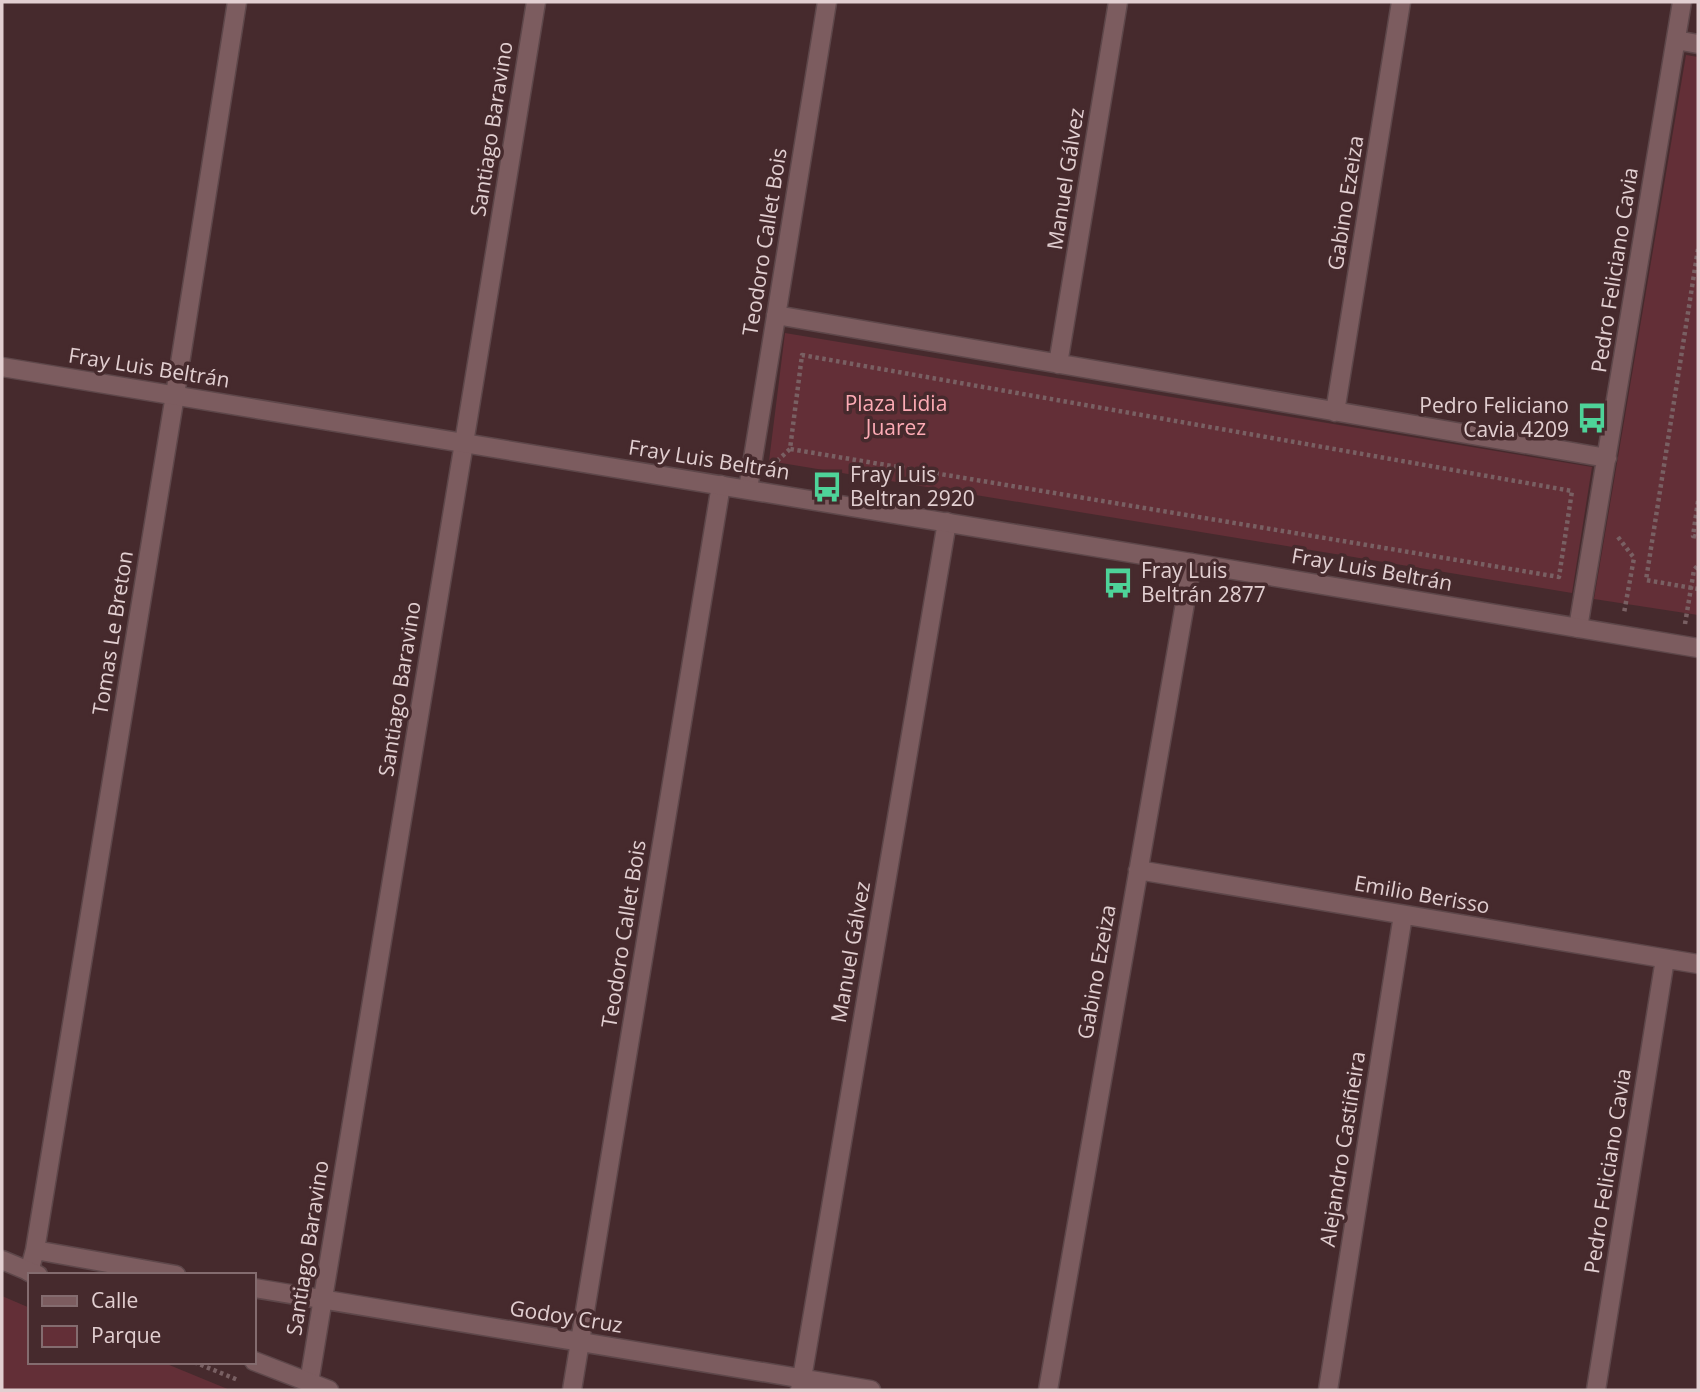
<svg xmlns="http://www.w3.org/2000/svg" width="1700" height="1392" font-family="'Open Sans',sans-serif">
<rect width="100%" height="100%" fill="#462a2d"/>
<!-- green -->
<path fill="#632f37" d="M1686,55L1698,57V615L1594,599Z
M785,333L1592,467L1572,593L769,461Z
M2,1296L30,1308V1362H162L230,1390H2Z"/>
<g fill="none" stroke-linecap="round" stroke-linejoin="round">
<!-- minor casing -->
<g stroke="#5e474a" stroke-width="21">
<path id="minor" d="M1676,40L1698,44
M776,315L1607,458
M1058,364L1118,2
M1335,412L1401,2
M748,489L827,2
M1578,628L1682,2
M1138,870L1698,964
M35,1250L176,1275
M29,1272L35,1250L175,395L237,2
M254,1288L871,1390
M309,1383L464,443
M572,1390L721,485
M800,1390L947,522
M1048,1390L1192,563
M1328,1390L1403,915
M1596,1390L1665,959"/>
</g>
<!-- secondary casing -->
<g stroke="#5e474a" stroke-width="21">
<path id="secondary" d="M2,367L1192,563L1698,648
M464,443L536,2
M2,1260L38,1275
M254,1361L329,1390"/>
</g>
<!-- path -->
<path stroke="#796063" stroke-width="4.5" stroke-dasharray="3.5 3.5" stroke-linecap="butt" d="M1698,249L1646,580L1698,589
M777,461L790,449L802,355L1572,491L1559,577L790,449
M1698,501L1693,536L1698,537
M1618,537L1634,558L1624,613
M1685,624L1694,570L1698,565
M194,1362L238,1380"/>
<!-- minor -->
<use href="#minor" stroke="#7c5c5f" stroke-width="18"/>
<!-- secondary -->
<use href="#secondary" stroke="#7c5c5f" stroke-width="18"/>
</g>
<!-- icons -->
<defs>
<g id="bus-bare" transform="scale(2.415)"><path d="M-5-6H5V4H4V6H2V4H-2V6H-4V4H-5ZM-3.5-4V0h7V-4ZM-3.5 1.2v1.5H-2V1.2ZM2 1.2v1.5H3.5V1.2Z" fill="#4ed399" stroke="#462a2d" stroke-width="2.5" paint-order="stroke"/></g>
</defs>
<g fill-rule="evenodd">
<use href="#bus-bare" x="1592" y="418"/>
<use href="#bus-bare" x="827" y="487"/>
<use href="#bus-bare" x="1118" y="583"/>
</g>
<g text-anchor="middle" stroke-width="7" stroke-linejoin="round" paint-order="stroke">
<!-- street labels -->
<g font-size="21" fill="#e2cfd1" stroke="#462a2d">
<text transform="translate(492 129) rotate(-81)" y="7">Santiago Baravino</text>
<text transform="translate(1066 179) rotate(-81)" y="7">Manuel Gálvez</text>
<text transform="translate(1346 203) rotate(-81)" y="7">Gabino Ezeiza</text>
<text transform="translate(765 242) rotate(-81)" y="7">Teodoro Callet Bois</text>
<text transform="translate(1615 270) rotate(-81)" y="7">Pedro Feliciano Cavia</text>
<text transform="translate(149 368) rotate(9)" y="7">Fray Luis Beltrán</text>
<text transform="translate(709 460) rotate(9)" y="7">Fray Luis Beltrán</text>
<text transform="translate(1372 570) rotate(10)" y="7">Fray Luis Beltrán</text>
<text transform="translate(113 633) rotate(-81)" y="7">Tomas Le Breton</text>
<text transform="translate(400 689) rotate(-81)" y="7">Santiago Baravino</text>
<text transform="translate(1422 895) rotate(10)" y="7">Emilio Berisso</text>
<text transform="translate(624 934) rotate(-81)" y="7">Teodoro Callet Bois</text>
<text transform="translate(851 952) rotate(-80)" y="7">Manuel Gálvez</text>
<text transform="translate(1097 972) rotate(-80)" y="7">Gabino Ezeiza</text>
<text transform="translate(1343 1149) rotate(-81)" y="7">Alejandro Castiñeira</text>
<text transform="translate(1608 1171) rotate(-81)" y="7">Pedro Feliciano Cavia</text>
<text transform="translate(308 1248) rotate(-81)" y="7">Santiago Baravino</text>
<text transform="translate(566 1317) rotate(9)" y="7">Godoy Cruz</text>
</g>
<!-- park labels -->
<g font-size="21" fill="#fdabb5" stroke="#462a2d">
<text x="896" y="411">Plaza Lidia<tspan x="896" dy="24">Juarez</tspan></text>
</g>
<!-- poi labels -->
<g font-size="21" fill="#e2cfd1" stroke="#462a2d" text-anchor="start">
<text x="1569" y="413" text-anchor="end">Pedro Feliciano<tspan x="1569" dy="24">Cavia 4209</tspan></text>
<text x="850" y="482">Fray Luis<tspan x="850" dy="24">Beltran 2920</tspan></text>
<text x="1141" y="578">Fray Luis<tspan x="1141" dy="24">Beltrán 2877</tspan></text>
</g>
</g>
<!-- border -->
<rect width="1700" height="1392" fill="none" stroke="#e2cfd1" stroke-width="7"/>
<!-- legend -->
<rect x="28" y="1273" width="228" height="91" fill="#462a2d" stroke="#846c6f" stroke-width="2"/>
<rect x="42" y="1296" width="35" height="10" fill="#7c5c5f" stroke="#846c6f" stroke-width="2"/>
<text x="91" y="1308" font-size="21" fill="#e2cfd1">Calle</text>
<rect x="42" y="1326" width="35" height="21" fill="#632f37" stroke="#846c6f" stroke-width="2"/>
<text x="91" y="1343" font-size="21" fill="#e2cfd1">Parque</text>
</svg>
